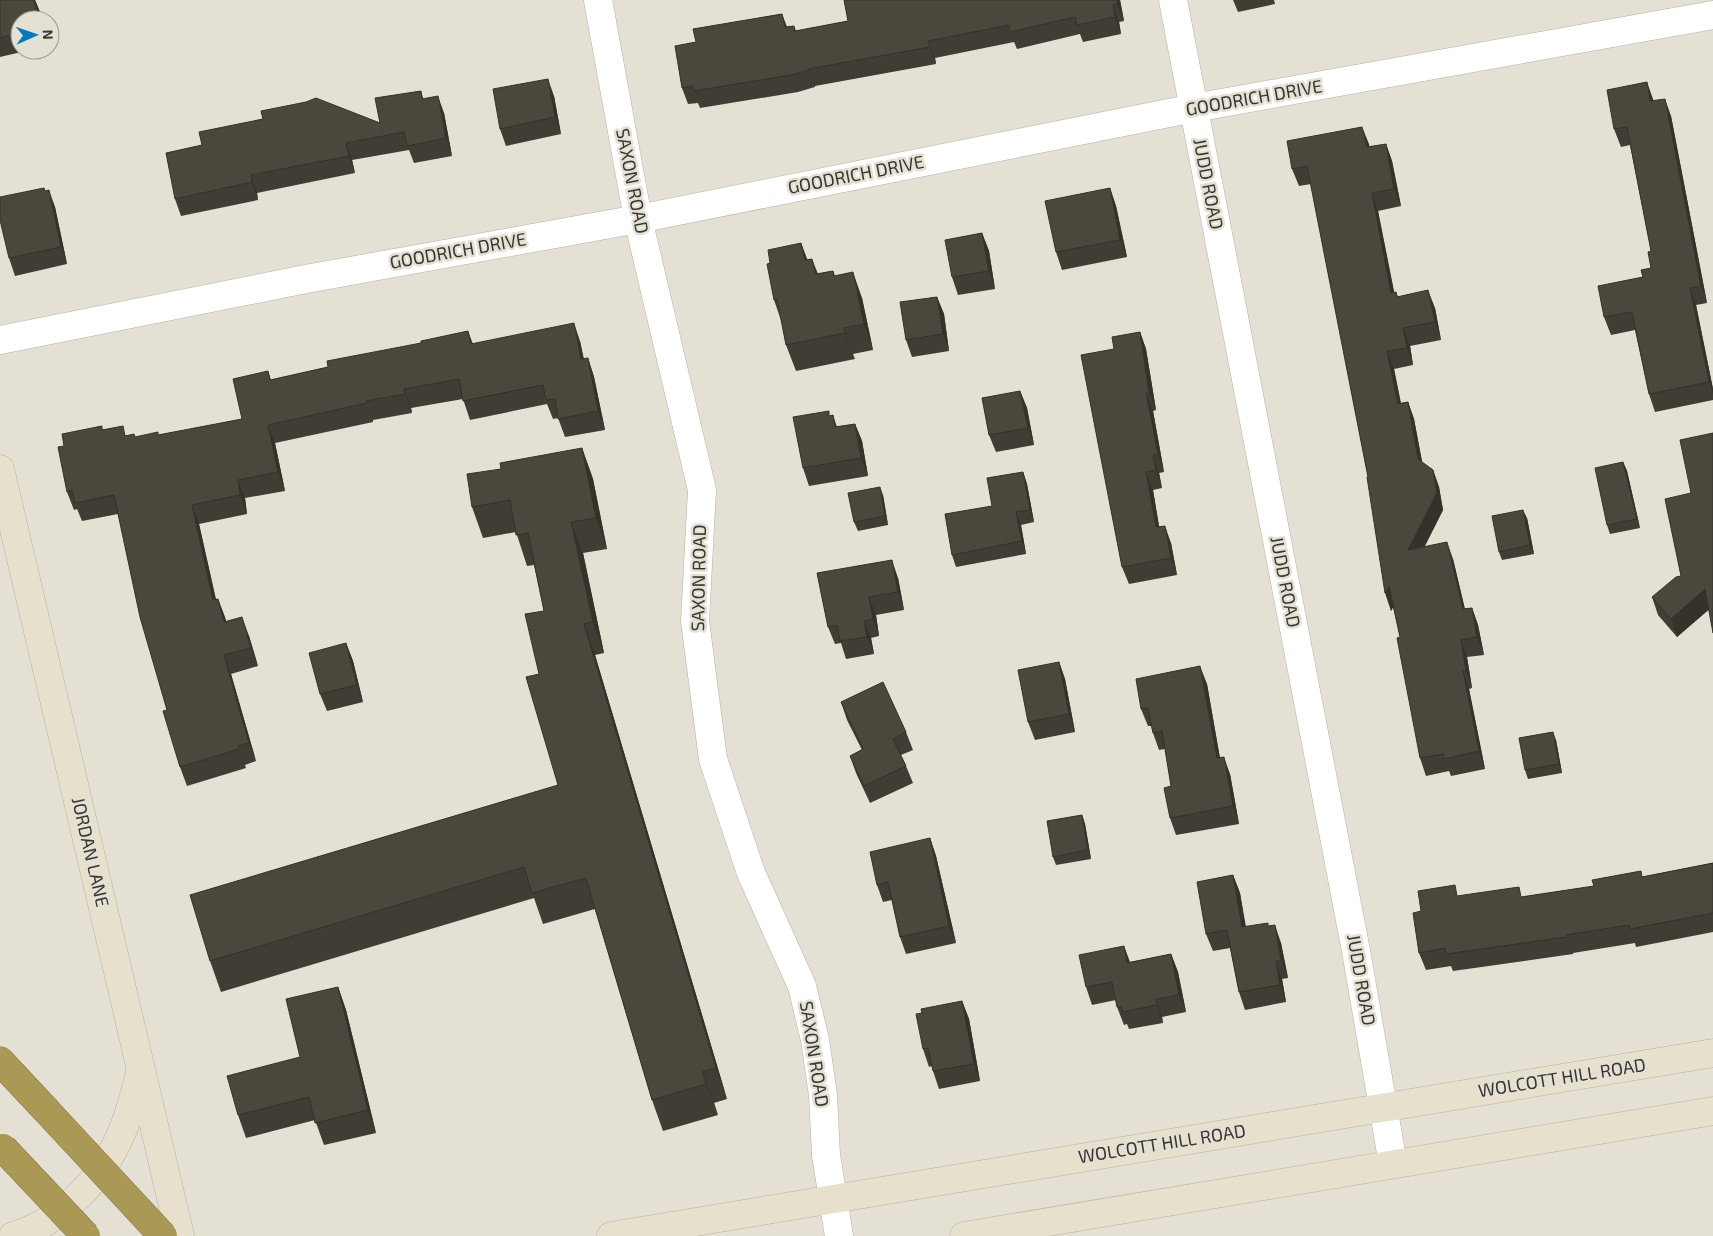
<svg xmlns="http://www.w3.org/2000/svg" width="1713" height="1236" font-family="'Exo 2',sans-serif">
<rect width="100%" height="100%" fill="#e4e1d4"/>
<g fill="none" stroke-linecap="round" stroke-linejoin="round">
<!-- street casing -->
<g stroke="#b4b1a4" stroke-width="29">
<path id="street" d="M598,0L638,219L702,490L695,621L713,759L751,873L802,986L815,1040L823,1095L826,1155L839,1236
M1173,0L1356,951L1393,1164
M0,340L306,279L638,219L1194,108L1713,15"/>
</g>
<!-- secondary casing -->
<g stroke="#b4b1a4" stroke-width="29">
<path id="secondary" d="M0,469L180,1236
M13,1236C61,1222 102,1179 121,1134C130,1114 135,1093 140,1072
M611,1236L1713,1053
M964,1236L1713,1111"/>
</g>
<!-- highway casing -->
<g stroke="#827648" stroke-width="29">
<path id="highway" d="M0,1061L45,1109"/>
</g>
<!-- street -->
<use href="#street" stroke="#fff" stroke-width="28"/>
<!-- secondary -->
<use href="#secondary" stroke="#e6e0cc" stroke-width="28"/>
<!-- highway -->
<use href="#highway" stroke="#aa9954" stroke-width="28"/>
<!-- highway-bridge casing -->
<g stroke="#827648" stroke-width="29" stroke-linecap="butt">
<path id="highway-bridge" d="M45,1109L163,1236
M3,1148L86,1236"/>
</g>
<!-- highway-bridge -->
<use href="#highway-bridge" stroke="#aa9954" stroke-width="28"/>
</g>
<!-- wall -->
<path fill="#403d34" d="M0,0H35L40,12L20,20V50H30L0,57Z
M844,0H1120L1124,21L1119,22L1121,34L1083,42L1080,34L1017,49L1014,42L935,58L936,64L815,86V87L798,92L700,108L698,103L688,104L682,88L696,42L782,14L787,27L794,26L796,31L848,21Z
M1233,0H1274L1275,4L1238,12Z
M421,91L423,98L444,113L452,156L414,163L409,150L352,160L355,173L257,193L258,200L181,216L175,199L380,123Z
M554,96L561,134L506,146L500,129Z
M1654,101L1671,116L1707,303L1696,305L1713,389V400L1655,412L1649,394L1635,330L1611,335L1604,317L1651,268V251L1630,145L1621,147L1614,129Z
M1362,127L1369,147L1386,144L1392,161L1401,206L1378,211L1394,293L1396,292L1398,297L1435,308L1441,340L1410,346L1413,365L1394,369L1401,403L1408,402L1414,419L1422,462L1433,470L1439,487L1443,510L1425,546L1453,559L1465,609L1472,608L1478,625L1484,655L1467,657L1472,688L1469,689L1485,769L1451,776L1449,771L1426,776L1420,758L1400,637L1393,607L1391,611L1368,477L1311,184L1299,186L1292,169Z
M1110,188L1116,206L1127,257L1062,270L1056,252Z
M45,191L55,207L67,264L15,276L9,258Z
M982,233L989,251L995,289L958,295L952,277Z
M801,243L807,260L818,274L833,271L835,276L862,298L873,350L853,354L855,359L796,371L786,345L782,323L774,300L770,263Z
M937,297L944,314L949,351L912,357L906,340Z
M468,331L473,344L580,341L584,359L588,358L594,377L605,430L565,437L558,418L553,419L547,404L470,420L463,399L411,408L412,413L373,420V422L275,443L285,491L245,498L247,514L199,524L216,599H218L226,621L249,636L258,666L231,674L256,761L245,765L246,768L187,786L180,767L167,710L118,514L82,521L77,509L74,510L67,492L64,446L103,429L126,436L135,437L159,435L242,419L268,371L271,380L328,367Z
M1140,332L1146,349L1156,410L1153,411L1164,472L1159,473L1162,488L1153,490L1159,526L1171,543L1177,575L1129,584L1122,567L1114,349Z
M1020,391L1027,408L1034,445L996,452L989,435Z
M833,415L837,427L855,424L862,441L868,476L809,486L803,468L830,416Z
M1713,433L1709,609L1677,637L1658,615L1652,597L1681,576L1691,493Z
M582,448L593,479L607,549L583,553L604,653L595,655L727,1099L714,1103L718,1115L663,1131L652,1100L595,909L543,924L534,898L221,992L210,961L558,785L539,674L544,611L534,565L527,566L516,532L483,538L472,507Z
M1623,462L1627,471L1640,528L1610,534L1607,525Z
M1023,472L1027,484L1034,522L1021,525L1026,554L956,567L952,555L992,506Z
M883,495L888,525L858,531L854,522Z
M1527,518L1534,554L1502,560L1499,552Z
M817,573L898,578L904,610L876,615L879,636L871,638L874,654L846,659L841,643L835,644L828,627Z
M346,643L353,661L363,702L327,711L320,694Z
M1059,662L1065,679L1075,732L1035,740L1028,722Z
M1207,684L1220,758L1230,774L1239,824L1176,835L1170,818L1171,786L1165,749L1159,750L1153,733L1151,726H1148L1141,709Z
M841,702L906,732L913,750L901,755L906,766L913,783L870,803L856,773L850,756L862,750L847,720Z
M1556,740L1562,773L1528,779L1525,770Z
M1082,815L1085,824L1091,859L1056,865L1053,857Z
M930,838L936,856L956,943L906,954L900,937L892,900L883,902L877,885Z
M1713,863V932L1636,947L1635,943L1573,953V954L1453,971L1451,966L1426,970L1419,953L1459,896L1523,897L1594,886Z
M1233,875L1240,893L1245,926H1269L1281,943L1288,978L1282,979L1286,1002L1245,1010L1239,992L1230,948L1213,951L1206,934Z
M1124,946L1130,962L1171,954L1178,972L1186,1012L1162,1017L1163,1023L1129,1029L1127,1024L1124,1025L1117,1007L1116,1000L1092,1005L1086,987Z
M338,987L346,1010L376,1133L324,1145L315,1120L246,1138L238,1115L300,1057Z
M962,1001L969,1019L980,1081L939,1089L933,1071L932,1066L929,1067L923,1049L922,1013Z"/>
<!-- shaded-wall -->
<path fill="#34322a" d="M34,0H35L40,12L41,20H39Z
M1117,0H1120L1124,21L1117,4Z
M1113,5L1119,22L1121,34L1115,17Z
M782,14L788,31L785,27Z
M928,41L935,58L936,64L930,47Z
M548,79L554,96L561,134L555,117Z
M1647,82L1653,99L1657,119L1650,101Z
M438,96L444,113L452,156L446,138Z
M1665,99L1671,116L1707,303L1701,286Z
M1362,127L1369,144L1373,164L1367,147Z
M346,143L352,160L355,173L349,156Z
M1386,144L1392,161L1401,206L1394,189Z
M251,175L257,193L258,200L252,182Z
M1110,188L1116,206L1127,257L1120,240Z
M49,190L55,207L67,264L61,247Z
M1372,193L1378,211L1398,311L1391,293Z
M982,233L989,251L995,289L989,271Z
M801,243L811,269L805,260Z
M812,259L822,284L816,274Z
M853,272L862,298L873,350L864,324Z
M1690,288L1696,305L1713,389V394L1709,382Z
M1428,290L1435,308L1441,340L1435,322Z
M937,297L944,314L949,351L943,334Z
M574,323L580,341L587,378L581,359Z
M844,328L853,354L855,359L845,333Z
M1403,328L1410,346L1413,365L1407,348Z
M1140,332L1146,349L1156,410L1149,393Z
M1387,351L1394,369L1404,421L1398,404Z
M588,358L594,377L605,430L598,411Z
M404,389L411,408L412,413L405,394Z
M1020,391L1027,408L1034,445L1028,428Z
M1146,393L1153,411L1164,472L1158,454Z
M1408,402L1414,419L1425,477L1418,459Z
M855,424L862,441L868,476L861,458Z
M268,425L275,443L285,491L278,472Z
M582,448L593,479L607,549L596,518Z
M1153,455L1159,473L1162,488L1156,470Z
M1623,462L1627,471L1640,528L1637,519Z
M1433,470L1439,487L1443,510L1414,567L1408,550Z
M1023,472L1027,484L1034,522L1030,510Z
M1146,472L1153,490L1162,544L1156,527Z
M238,480L245,498L247,514L240,495Z
M880,487L883,495L888,525L885,516Z
M192,505L199,524L220,619L213,600Z
M1523,510L1527,518L1534,554L1530,545Z
M1016,512L1021,525L1026,554L1022,541Z
M571,522L583,553L604,653L593,622Z
M1165,526L1171,543L1177,575L1171,558Z
M1447,542L1453,559L1469,627L1463,609Z
M892,560L898,578L904,610L898,592Z
M1389,586L1395,604L1391,611L1385,593Z
M1705,589L1712,607L1677,637L1671,619Z
M869,597L876,615L879,636L873,619Z
M218,599L225,617L231,640L224,622Z
M1472,608L1478,625L1484,655L1477,637Z
M242,617L249,636L258,666L251,648Z
M864,621L871,638L874,654L867,637Z
M584,624L595,655L727,1099L716,1068Z
M1461,640L1467,657L1472,688L1466,671Z
M346,643L353,661L363,702L357,685Z
M224,655L231,674L256,761L249,743Z
M1059,662L1065,679L1075,732L1069,714Z
M1200,666L1207,684L1223,776L1217,758Z
M1463,671L1469,689L1485,769L1479,751Z
M1553,732L1556,740L1562,773L1559,764Z
M1224,757L1230,774L1239,824L1233,806Z
M1082,815L1085,824L1091,859L1088,850Z
M930,838L936,856L956,943L949,926Z
M1233,875L1240,893L1249,944L1242,927Z
M1275,925L1281,943L1288,978L1281,960Z
M1124,946L1130,964L1127,963Z
M1171,954L1178,972L1186,1012L1179,995Z
M1276,961L1282,979L1286,1002L1280,985Z
M338,987L346,1010L376,1133L368,1110Z
M1156,999L1162,1017L1163,1023L1157,1005Z
M962,1001L969,1019L980,1081L974,1064Z
M702,1072L714,1103L718,1115L706,1084Z"/>
<!-- building -->
<path fill="#4a473c" stroke="#34322a" d="M0,0H34L39,20H20V33L0,38Z
M844,0H1117V4L1113,5L1115,17L1077,25L1075,17L1010,32L1009,25L928,41L930,47L808,69L809,70L791,75L694,91L693,86L682,88L675,46L696,42L693,29L782,14L785,27L794,26L795,31L848,21Z
M548,79L555,117L500,129L493,89Z
M1647,82L1650,101L1665,99L1701,286L1690,288L1709,382L1649,394L1632,312L1604,317L1598,286L1643,277L1641,270L1651,268L1648,252L1651,251L1627,127L1614,129L1607,90Z
M421,91L422,99L438,96L446,138L407,146L404,132L346,143L349,156L251,175L252,182L175,199L166,153L202,145L199,132L263,119L261,111L306,102L316,98L380,123L375,98Z
M1362,127L1367,147L1386,144L1394,189L1372,193L1391,293L1396,292L1397,297L1428,290L1435,322L1403,328L1407,348L1387,351L1398,404L1408,402L1418,459L1433,470L1437,493L1408,550L1447,542L1463,609L1472,608L1477,637L1461,640L1466,671H1463L1479,751L1444,759L1443,754L1420,758L1397,638L1400,637L1389,586L1385,593L1367,477H1368L1307,166L1292,169L1287,141Z
M44,188L45,191L49,190L61,247L9,258L0,220V197Z
M1110,188L1120,240L1056,252L1045,201Z
M982,233L989,271L952,277L945,240Z
M801,243L805,260L812,259L816,274L833,271L834,276L853,272L864,324L844,328L845,333L786,345L777,299L774,300L767,264L770,263L768,250Z
M937,297L943,334L906,340L900,302Z
M574,323L581,359L588,358L598,411L558,419L555,399L546,400L543,385L463,401L459,379L404,389L405,394L366,401L367,403L268,425L278,472L238,480L240,495L192,505L213,600L218,599L224,622L242,617L251,648L224,655L249,743L238,746L239,749L180,767L163,711L167,710L140,617L114,495L75,503L72,490L67,492L58,447L64,446L62,434L102,426V430L123,426L125,436L134,434L135,437L158,432V435L242,419L233,379L268,371L270,380L328,367L327,361L421,343V341L468,331L471,344Z
M1140,332L1149,393H1146L1158,454L1153,455L1156,470L1146,472L1156,527L1165,526L1171,558L1122,567L1081,355L1114,349L1112,337Z
M1020,391L1028,428L989,435L982,398Z
M829,411V416L833,415L835,427L855,424L861,458L803,468L793,417Z
M1713,433V633L1705,589L1671,619L1652,597L1676,577L1681,576L1665,499L1691,493L1680,440Z
M582,448L596,518L571,522L593,622L584,624L716,1068L702,1072L706,1084L652,1100L586,878L532,893L524,867L210,961L190,895L558,785L526,677L539,674L525,614L544,611L528,533L516,535L510,500L472,507L467,474L501,469L500,463Z
M1623,462L1637,519L1607,525L1595,468Z
M1023,472L1030,510L1016,512L1022,541L952,555L945,514L992,506L987,478Z
M880,487L885,516L854,522L848,493Z
M1523,510L1530,545L1499,552L1492,516Z
M892,560L898,592L869,597L873,619L864,621L867,637L840,641L837,625L828,627L817,573Z
M346,643L357,685L320,694L309,653Z
M1059,662L1069,714L1028,722L1018,670Z
M1200,666L1217,758L1224,757L1233,806L1170,818L1164,788L1171,786L1162,731L1153,733L1148,708L1141,709L1136,679Z
M883,682L906,732L893,739L906,766L864,786L850,756L863,749L841,702Z
M1553,732L1559,764L1525,770L1519,738Z
M1082,815L1088,850L1053,857L1047,821Z
M930,838L949,926L900,937L888,882L877,885L870,852Z
M1713,863V913L1630,929L1629,925L1566,935V937L1446,954L1445,948L1419,953L1413,913L1421,911L1418,891L1455,885L1457,896L1519,887L1521,897L1594,886L1592,880L1641,871L1642,877Z
M1233,875L1242,927L1268,923V926L1275,925L1281,960L1276,961L1280,985L1239,992L1227,930L1206,934L1197,882Z
M1124,946L1127,963L1171,954L1179,995L1156,999L1157,1005L1123,1012L1121,1007H1117L1112,982L1086,987L1079,955Z
M338,987L368,1110L315,1123L309,1097L238,1115L227,1076L300,1057L286,999Z
M962,1001L974,1064L933,1071L928,1048L923,1049L916,1014L922,1013L921,1009Z"/>
<g text-anchor="middle" stroke-width="5" stroke-linejoin="round" paint-order="stroke">
<!-- street labels -->
<g font-size="18" fill="#373631" stroke="#e4e1d4">
<text transform="translate(1254 98) rotate(-10)" y="6">GOODRICH DRIVE</text>
<text transform="translate(856 175) rotate(-11)" y="6">GOODRICH DRIVE</text>
<text transform="translate(632 181) rotate(79)" y="6">SAXON ROAD</text>
<text transform="translate(1208 184) rotate(79)" y="6">JUDD ROAD</text>
<text transform="translate(458 251) rotate(-10)" y="6">GOODRICH DRIVE</text>
<text transform="translate(699 578) rotate(-89)" y="6">SAXON ROAD</text>
<text transform="translate(1285 582) rotate(79)" y="6">JUDD ROAD</text>
<text transform="translate(90 852) rotate(77)" y="6">JORDAN LANE</text>
<text transform="translate(1361 980) rotate(80)" y="6">JUDD ROAD</text>
<text transform="translate(814 1054) rotate(81)" y="6">SAXON ROAD</text>
<text transform="translate(1562 1078) rotate(-9)" y="6">WOLCOTT HILL ROAD</text>
<text transform="translate(1162 1144) rotate(-9)" y="6">WOLCOTT HILL ROAD</text>
</g>
</g>
<!-- north arrow -->
<g transform="translate(35 35) rotate(88)"><circle r="24" fill="#e4e1d4" stroke="#9f9d93"/>
<path d="M0-4L9 19L0 12L-9 19Z" fill="#0279c2"/>
<text y="-8" font-size="14" font-weight="bold" text-anchor="middle" fill="#373631">N</text>
</g>
</svg>
